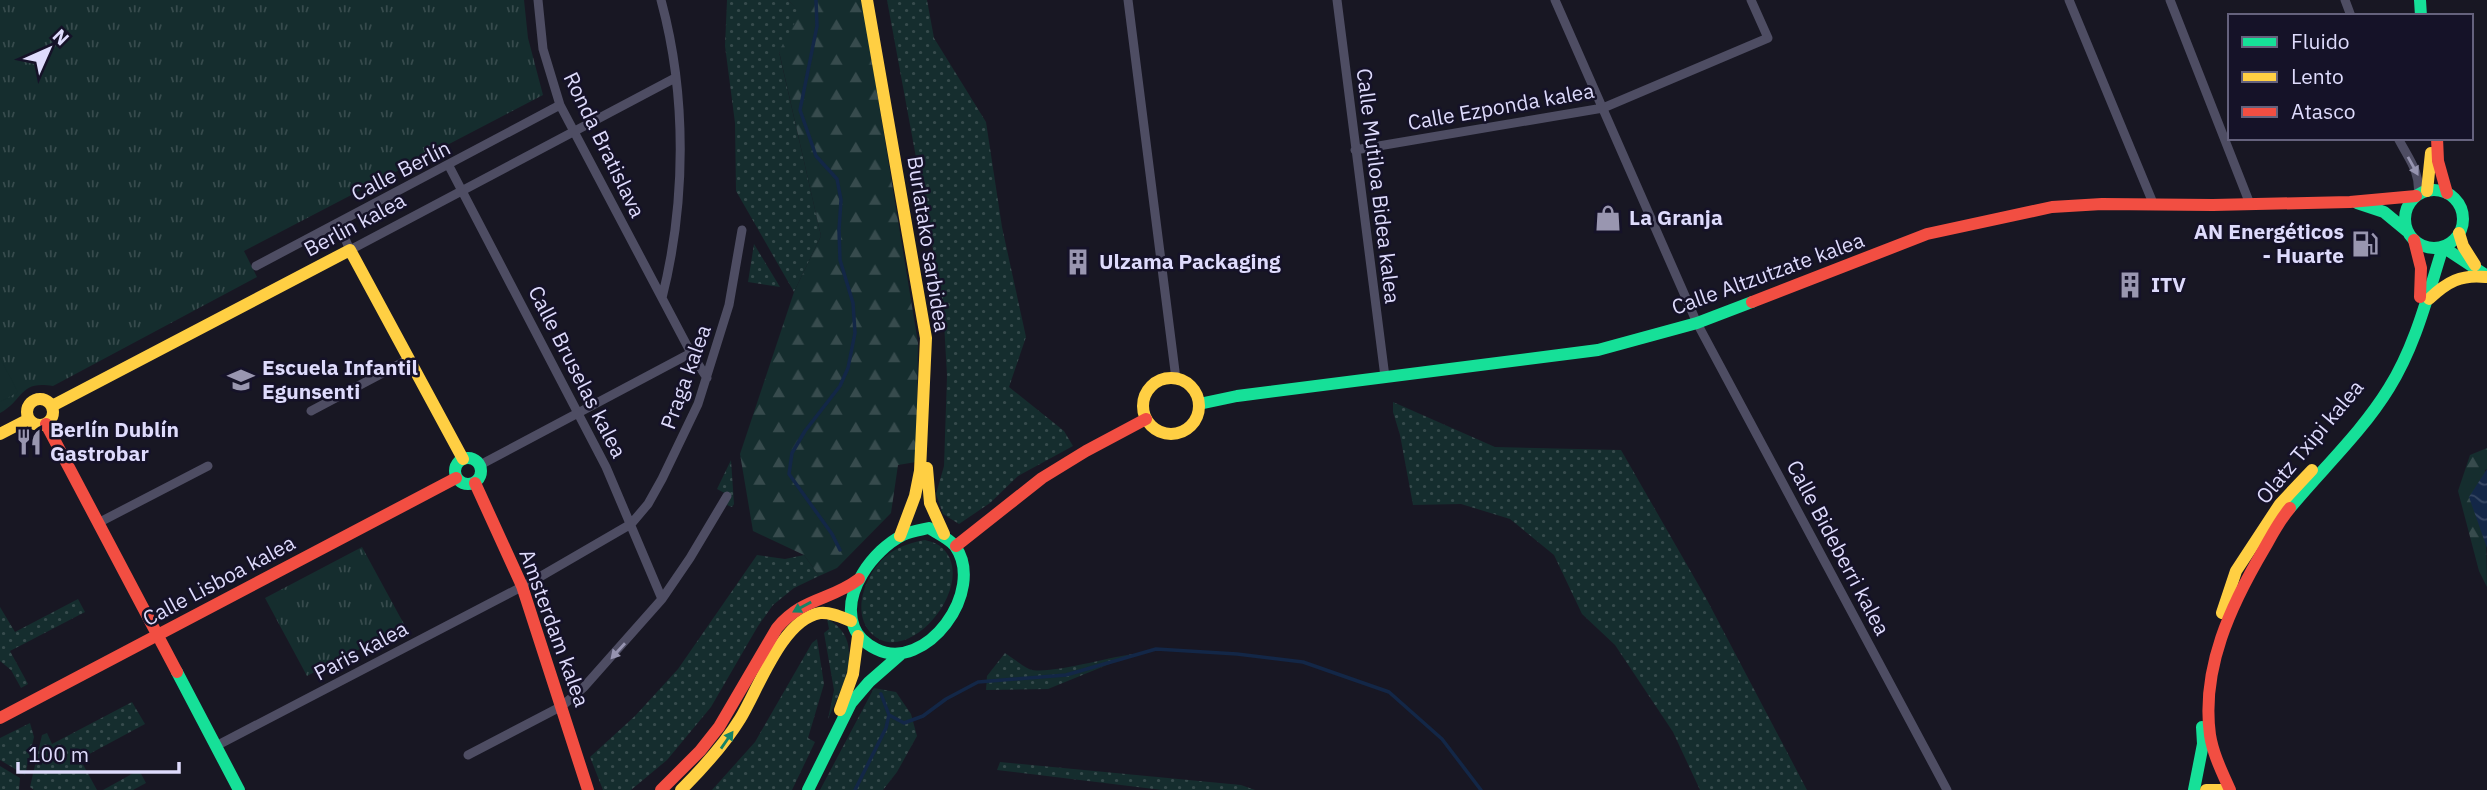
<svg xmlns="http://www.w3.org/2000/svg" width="2487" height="790" font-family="'IBM Plex Sans',sans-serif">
<defs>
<pattern id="grass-dots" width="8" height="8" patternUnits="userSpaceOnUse" patternTransform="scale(1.75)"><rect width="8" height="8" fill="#152d2e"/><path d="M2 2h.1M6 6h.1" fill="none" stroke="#374b4d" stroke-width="1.8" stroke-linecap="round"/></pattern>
<pattern id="forest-firs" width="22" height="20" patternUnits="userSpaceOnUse" patternTransform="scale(1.75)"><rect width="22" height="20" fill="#152d2e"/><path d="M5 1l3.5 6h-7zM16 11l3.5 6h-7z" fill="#374b4d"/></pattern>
<pattern id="park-tufts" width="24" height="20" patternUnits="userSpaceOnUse" patternTransform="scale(1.75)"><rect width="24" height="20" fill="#152d2e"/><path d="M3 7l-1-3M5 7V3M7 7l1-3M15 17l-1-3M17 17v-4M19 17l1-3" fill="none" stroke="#374b4d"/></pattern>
<pattern id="water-waves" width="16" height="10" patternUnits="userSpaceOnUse" patternTransform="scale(1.75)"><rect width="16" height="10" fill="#132747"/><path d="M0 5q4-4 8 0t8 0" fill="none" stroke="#354662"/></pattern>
</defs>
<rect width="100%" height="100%" fill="#181723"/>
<!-- grass -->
<path fill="url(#grass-dots)" d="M727,0H788L801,13L779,52L821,236L794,292L736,191L735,123L725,46Z
M887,0H927L934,38L986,122L1002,227L1026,337L1009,387L1064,431L1073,446L1018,476L990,503L959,524L943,514L936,494L944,466L947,376L943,304Z
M754,244L780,287L748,282Z
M1393,402L1495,447L1621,450L1706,598L1807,790H1700L1673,732L1615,645L1582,614L1554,555L1510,519L1461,504L1413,505L1400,435L1393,412Z
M731,460L734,504L732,507L727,505L730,496L717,489Z
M925,540C929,541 936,543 940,546C982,579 910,670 872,634C849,612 867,569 890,553C901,546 912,542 925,540Z
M757,555L785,559L804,555L819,576L794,588L773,605L758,626L711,707L667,760L631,790H603L590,757L635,716L678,669Z
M78,599L85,612L10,651L28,684L21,688L11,670L0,661V607L15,632Z
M827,619C868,640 842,688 828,719L834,690L824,633L829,629Z
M817,639L824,684L808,738L815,742L792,790H712L755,742L812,643Z
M1005,653C1013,658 1021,665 1029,669C1046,676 1112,656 1134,654L1048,689L986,690L987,676Z
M874,688L896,692L911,714L917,736L897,772L883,790H820Z
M132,702L145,724L80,759L97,790H34L30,787L42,735L47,733L52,744Z
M30,723L34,737L25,775L0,760V738Z
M1000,762L1241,785L1255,790H1162L997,770Z
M0,766L20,778L19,790H0Z
M139,770L146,783L133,790H103Z"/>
<!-- forest -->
<path fill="url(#forest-firs)" d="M788,0H862L918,343L916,462L898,465L891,513L837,568L819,576L804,555L753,531L740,454L794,292L821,236L779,51L800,13Z
M2487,448V469L2485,470L2487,587L2479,571L2458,491L2470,455Z"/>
<!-- park -->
<path fill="url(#park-tufts)" d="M0,0H524L528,38L543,95L244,251L257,277L53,386C19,380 24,400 0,413Z
M362,547L405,626L307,676L265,598Z"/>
<!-- pitch -->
<path fill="#152d2e" d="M0,358L18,392L0,402Z"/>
<!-- water -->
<path fill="url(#water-waves)" d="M2487,469V548L2469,497Z"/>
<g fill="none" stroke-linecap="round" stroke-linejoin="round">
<!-- stream -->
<path stroke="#132747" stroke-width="3.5" d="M816,0L817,26L800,110L816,156L837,179L841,200L839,230L840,260L853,303L855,333L848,368L840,386L805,431L792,453L789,474L832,534L840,550
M889,715L904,723L923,716L946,699L978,682L1066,675L1156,649L1237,654L1303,662L1389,692L1442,739L1481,790
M855,790L886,728L889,715L881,694"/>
<!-- street -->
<path stroke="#4e4d63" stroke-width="9" d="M538,0L543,49L560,105L691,353L707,378
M661,0C687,95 686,203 662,298
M1128,0L1176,379
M1337,0L1385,377
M1555,0L1697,323L1947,790
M2069,0L2153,203
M2170,0L2250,204
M2345,0L2351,16
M2398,138C2408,158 2421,172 2418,195
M1355,150L1603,108L1768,38L1751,0
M449,166L606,467L662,599
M338,223L350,250L675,78
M256,266L560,105
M311,411L409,359
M480,465L691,353
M98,523L208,466
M216,746L531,582L631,524L648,504L662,479L698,404L729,305L742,230
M468,755L562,706L584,687L662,599L690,558L727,496"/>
<!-- fast -->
<path stroke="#16e098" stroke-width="12" d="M2420,0L2421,16
M2405 219a29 29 0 1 1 58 0a29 29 0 1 1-58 0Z
M2357,203L2384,212L2407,231
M1199,404L1237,396L1598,350L1697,323L1752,302
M455 471a13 13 0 1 1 26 0a13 13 0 1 1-26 0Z
M2290,508C2323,468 2362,432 2389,388C2416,345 2428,294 2443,247L2487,276
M929,528C937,533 950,539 955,546C987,591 925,674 876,649C866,644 858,638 854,627C841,593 873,550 903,535C911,531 920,530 929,528Z
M177,672L239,790
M808,790L851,703L869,682L901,654
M2194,790L2203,744L2202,727"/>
<!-- slow -->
<path stroke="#ffcf43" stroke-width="12" d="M867,0L926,338L920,471L915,496L900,536
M2427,191L2431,153
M2459,233L2463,246L2475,265
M2429,299C2447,282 2461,274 2486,277
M1143 406a28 28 0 1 1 56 0a28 28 0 1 1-56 0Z
M27 412a13 13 0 1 1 26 0a13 13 0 1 1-26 0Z
M52,406L350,250L463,459
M0,434L29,419
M927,468L930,503L944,534
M2222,613L2236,571L2280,504L2312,470
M840,710L853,674L858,636
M681,790C703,768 724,745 740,719C758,690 782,619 820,613C831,612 841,617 851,621
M2206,790H2222"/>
<!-- jam -->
<path stroke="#f24e42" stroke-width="12" d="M2437,138L2438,161L2447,193
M2414,240L2421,268L2420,297
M1752,302L1927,234L2052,207L2102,204L2213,205L2350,202L2416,196
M46,424L177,672
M475,483L522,586L588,790
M956,546L1042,478L1086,451L1146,419
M0,718L456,478
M661,790L700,751L719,727L777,628C803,597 830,601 859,579
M2230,790C2222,772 2213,754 2210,735C2201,668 2231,605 2264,549C2272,535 2279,521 2290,508"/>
</g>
<!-- one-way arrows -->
<defs><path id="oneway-solid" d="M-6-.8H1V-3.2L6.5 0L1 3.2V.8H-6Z" transform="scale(1.75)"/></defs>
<g fill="#9694b0">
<use href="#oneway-solid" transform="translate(2413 166) rotate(61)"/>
<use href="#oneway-solid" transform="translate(618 651) rotate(132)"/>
</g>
<g fill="#168366">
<use href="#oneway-solid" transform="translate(802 607) rotate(151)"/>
<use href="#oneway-solid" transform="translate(727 740) rotate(-55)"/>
</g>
<!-- icons -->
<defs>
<g id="shop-bare" transform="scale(2.1)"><path d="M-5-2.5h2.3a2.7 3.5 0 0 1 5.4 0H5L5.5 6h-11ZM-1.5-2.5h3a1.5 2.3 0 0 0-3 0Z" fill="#9996b0" stroke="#151228" stroke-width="2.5" paint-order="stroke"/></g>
<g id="fuel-bare" transform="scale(2.1)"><path d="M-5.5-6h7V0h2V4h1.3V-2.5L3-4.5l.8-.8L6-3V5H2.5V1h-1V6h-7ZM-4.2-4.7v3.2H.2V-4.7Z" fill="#9996b0" stroke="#151228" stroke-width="2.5" paint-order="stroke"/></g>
<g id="building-bare" transform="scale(2.1)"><path d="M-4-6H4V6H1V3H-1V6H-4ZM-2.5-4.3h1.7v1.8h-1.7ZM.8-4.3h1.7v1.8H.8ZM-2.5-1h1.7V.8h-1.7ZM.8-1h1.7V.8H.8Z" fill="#9996b0" stroke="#151228" stroke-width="2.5" paint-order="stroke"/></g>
<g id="school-bare" transform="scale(2.1)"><path d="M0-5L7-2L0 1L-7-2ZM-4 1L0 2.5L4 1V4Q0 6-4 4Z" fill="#9996b0" stroke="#151228" stroke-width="2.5" paint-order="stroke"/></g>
<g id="restaurant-bare" transform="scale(2.1)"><path d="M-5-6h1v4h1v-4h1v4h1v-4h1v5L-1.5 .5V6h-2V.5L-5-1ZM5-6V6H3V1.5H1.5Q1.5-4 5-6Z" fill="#9996b0" stroke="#151228" stroke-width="2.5" paint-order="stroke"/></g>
</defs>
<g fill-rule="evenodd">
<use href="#shop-bare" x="1608" y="218"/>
<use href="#fuel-bare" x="2365" y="244"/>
<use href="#building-bare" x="1078" y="262"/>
<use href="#building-bare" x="2130" y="285"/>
<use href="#school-bare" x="241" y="380"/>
<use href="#restaurant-bare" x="29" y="442"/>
</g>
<g text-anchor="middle" stroke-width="5" stroke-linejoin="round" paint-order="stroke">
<!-- street labels -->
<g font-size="21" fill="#dedbfc" stroke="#151228">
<text transform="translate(1501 107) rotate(-10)" y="7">Calle Ezponda kalea</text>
<text transform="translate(604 145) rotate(64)" y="7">Ronda Bratislava</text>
<text transform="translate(401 171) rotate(-27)" y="7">Calle Berlín</text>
<text transform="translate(1378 186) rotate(83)" y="7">Calle Mutiloa Bidea kalea</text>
<text transform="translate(355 225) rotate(-28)" y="7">Berlin kalea</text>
<text transform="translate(928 244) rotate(81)" y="7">Burlatako sarbidea</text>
<text transform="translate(1768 274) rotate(-20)" y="7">Calle Altzutzate kalea</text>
<text transform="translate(577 372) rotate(63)" y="7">Calle Bruselas kalea</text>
<text transform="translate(686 377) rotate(-70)" y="7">Praga kalea</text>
<text transform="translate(2310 442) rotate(-50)" y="7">Olatz Txipi kalea</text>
<text transform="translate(1838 548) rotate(62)" y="7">Calle Bideberri kalea</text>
<text transform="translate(219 581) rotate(-28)" y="7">Calle Lisboa kalea</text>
<text transform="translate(554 628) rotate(70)" y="7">Amsterdam kalea</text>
<text transform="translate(361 651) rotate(-28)" y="7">Paris kalea</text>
</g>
<!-- poi labels -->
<g font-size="21" font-weight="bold" fill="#dedbfc" stroke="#151228" text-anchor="start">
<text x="1629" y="225">La Granja</text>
<text x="2344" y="239" text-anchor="end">AN Energéticos<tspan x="2344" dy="24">- Huarte</tspan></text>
<text x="1099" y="269">Ulzama Packaging</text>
<text x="2151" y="292">ITV</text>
<text x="262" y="375">Escuela Infantil<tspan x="262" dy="24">Egunsenti</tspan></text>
<text x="50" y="437">Berlín Dublín<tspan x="50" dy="24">Gastrobar</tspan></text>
</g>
</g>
<!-- legend -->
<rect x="2228" y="14" width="245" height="126" fill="#151228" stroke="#65627d" stroke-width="2"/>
<rect x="2242" y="37" width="35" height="10" fill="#16e098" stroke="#65627d" stroke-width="2"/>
<text x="2291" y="49" font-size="21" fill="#dedbfc">Fluido</text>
<rect x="2242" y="72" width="35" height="10" fill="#ffcf43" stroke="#65627d" stroke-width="2"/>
<text x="2291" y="84" font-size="21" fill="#dedbfc">Lento</text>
<rect x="2242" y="107" width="35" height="10" fill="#f24e42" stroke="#65627d" stroke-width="2"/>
<text x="2291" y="119" font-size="21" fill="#dedbfc">Atasco</text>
<!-- north arrow -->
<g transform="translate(49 49) rotate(45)" stroke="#151228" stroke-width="5" paint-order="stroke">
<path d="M0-5L12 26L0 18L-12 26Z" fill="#dedbfc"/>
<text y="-10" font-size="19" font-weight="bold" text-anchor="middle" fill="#dedbfc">N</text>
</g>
<!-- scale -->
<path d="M18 762v10h161v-10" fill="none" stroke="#dedbfc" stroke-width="3.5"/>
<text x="28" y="762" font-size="21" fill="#dedbfc" stroke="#151228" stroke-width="5" paint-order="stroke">100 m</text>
</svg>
